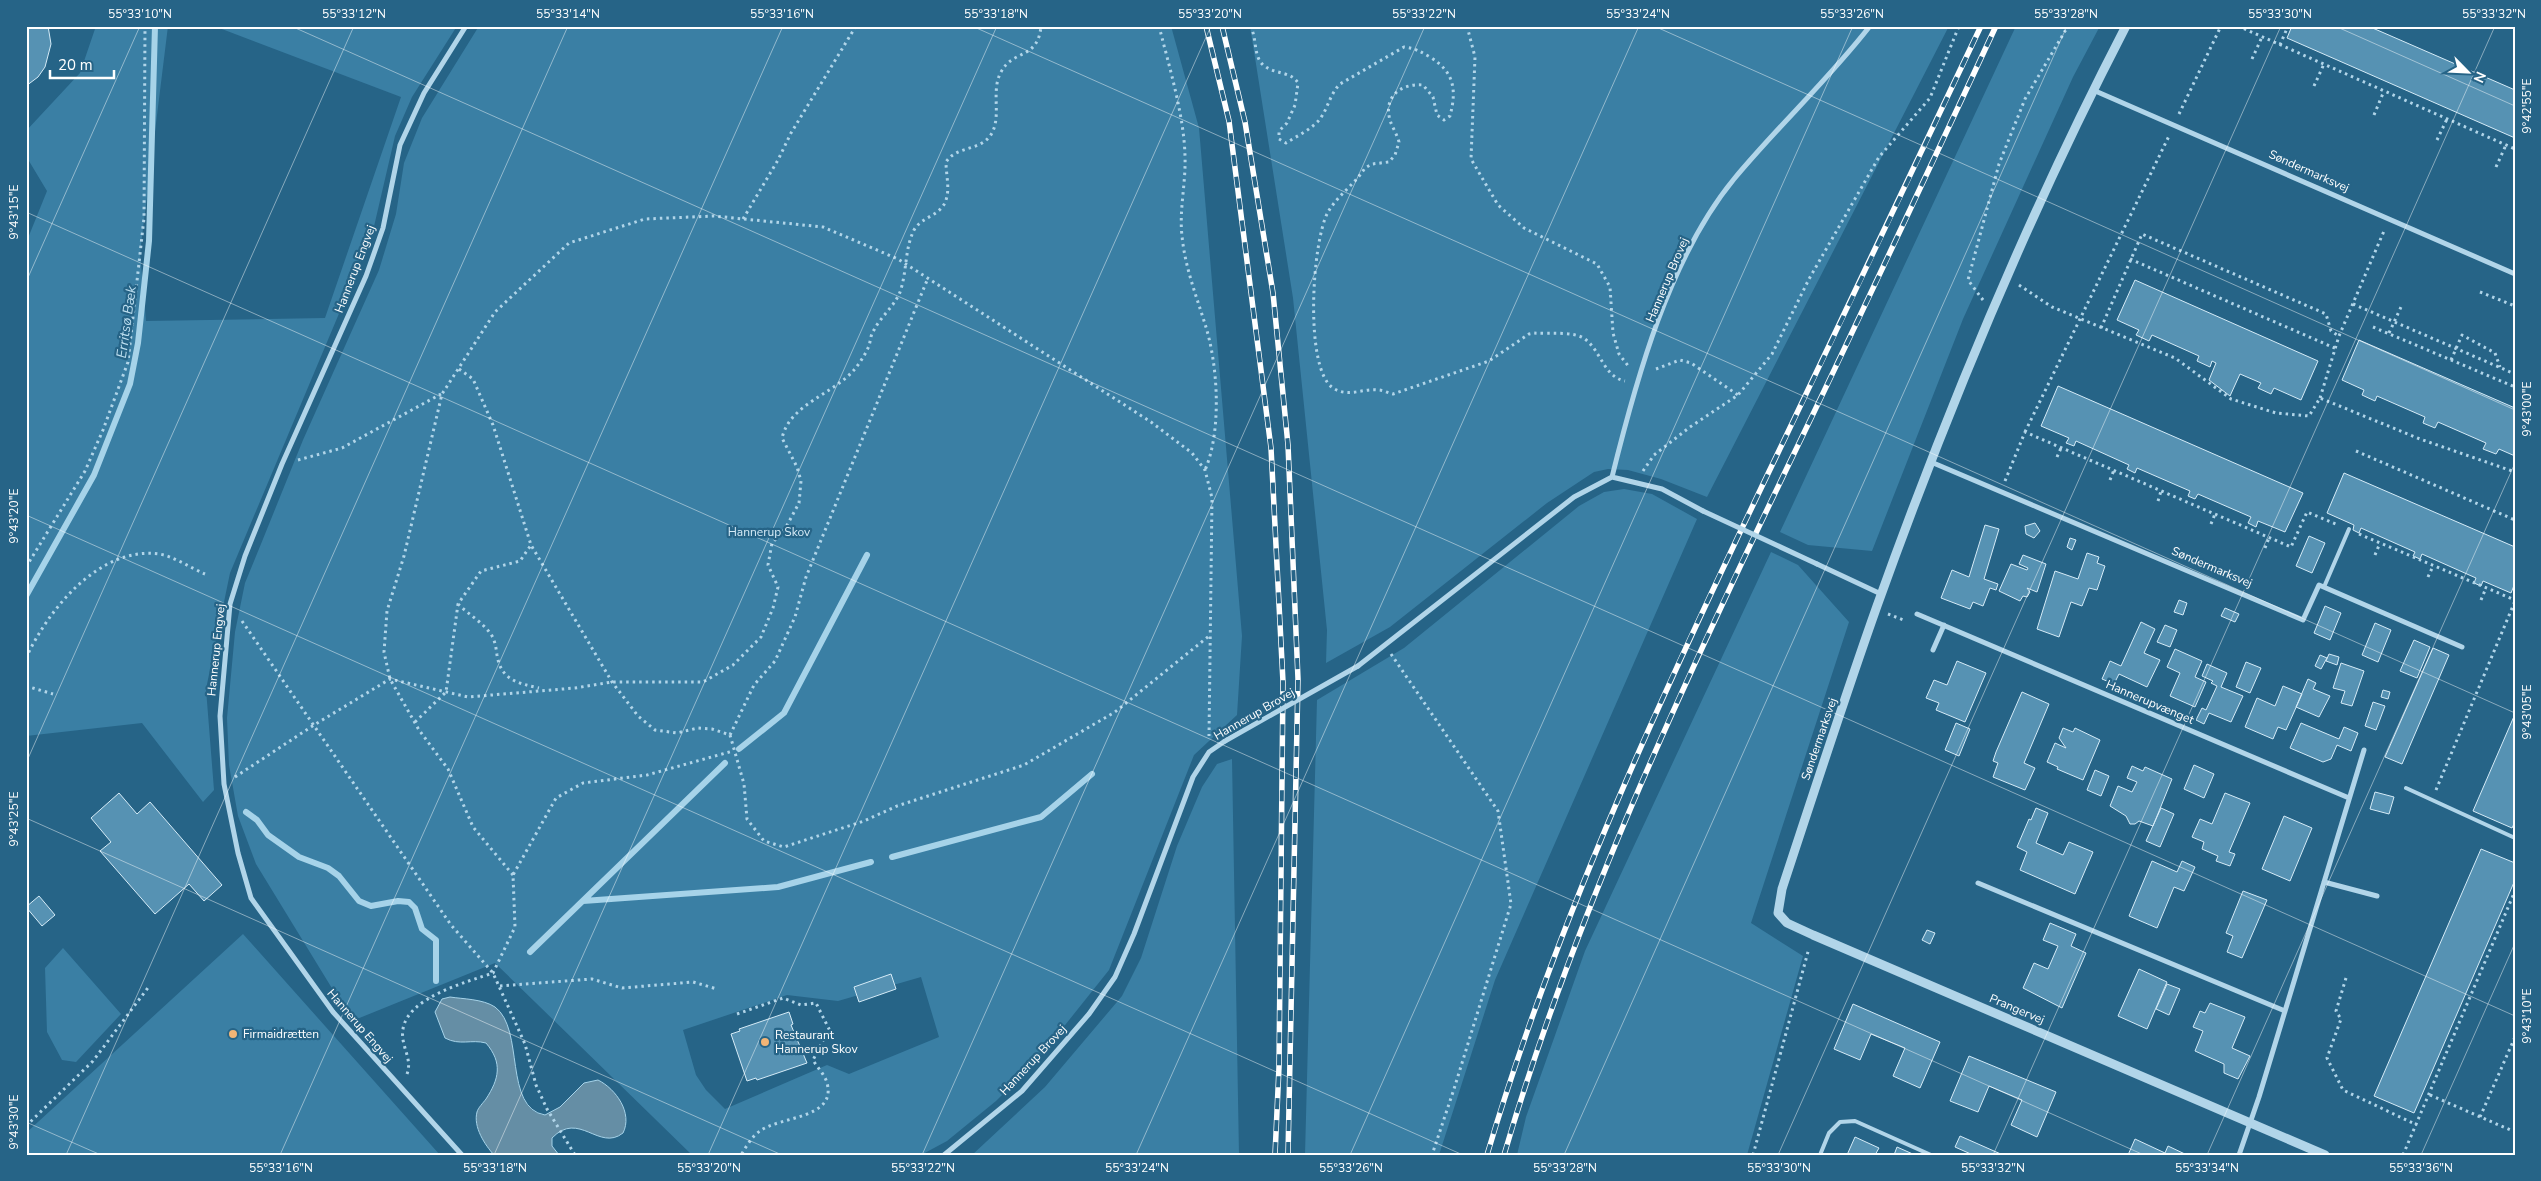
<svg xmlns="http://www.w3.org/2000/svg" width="2541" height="1181" font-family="'Nunito Sans',sans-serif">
<rect width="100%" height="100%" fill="#266487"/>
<!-- green -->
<path fill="#3a7fa4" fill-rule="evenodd" d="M96,26H168L140,253L146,321L325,318L401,97L214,26H457L412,97L395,136L372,235L230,573L206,689L214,790L203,802L142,723L26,736V243L47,191L26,156V131L80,73Z
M479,26H1171L1199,128L1242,636L1237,715L1194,755L1109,970L1038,1059L996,1101L947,1141L921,1155H692L495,963L352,1021L256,864L238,816L229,765L227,718L235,632L245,583L261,544L303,440L379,270L396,214L404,163L422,118ZM921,977L939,1037L849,1074L827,1065L725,1109L706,1090L696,1075L683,1030L787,995L838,1001Z
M1250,26H1949L1707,497L1661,479L1628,470L1608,469L1594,472L1547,503L1390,627L1326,663L1327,630L1293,298Z
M2016,26H2100L2073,77L1963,319L1872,551L1808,545L1780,532Z
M1624,489L1652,494L1697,519L1495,980L1439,1155H1305L1317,700L1404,648L1579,506L1604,492Z
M1771,552L1798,565L1849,622L1751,923L1803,956L1747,1155H1517L1526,1117L1585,951Z
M1232,759L1239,1155H972L1045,1087L1122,996L1141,958L1177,846L1202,787L1217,764Z
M243,934L440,1155H26V1133Z
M63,948L121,1014L76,1062L62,1060L47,1032L45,968Z"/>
<!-- water -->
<path fill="#658ea5" stroke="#a6d3e9" d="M450,997C463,999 483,999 495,1007C525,1029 503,1108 545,1115L560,1107L584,1083L598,1080C616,1089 633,1113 623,1133C599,1152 579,1110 552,1138V1146L559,1155H494C485,1145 473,1127 477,1112C478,1108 483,1103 486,1099C499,1079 503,1063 486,1043C471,1039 460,1046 445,1038L435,1012L442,999Z"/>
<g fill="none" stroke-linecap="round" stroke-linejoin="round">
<!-- stream -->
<path stroke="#a6d3e9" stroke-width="6" d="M26,596L94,475L130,384L138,343L149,241L155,26
M739,749L784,713L867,555
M246,812L257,820L268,835L299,857L328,868L339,876L359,901L371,906L398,901L409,902L415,908L422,929L436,940V981
M892,857L1041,817L1092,774
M583,901L778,887L871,862
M530,952L725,763"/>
</g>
<!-- building -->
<path fill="#5692b3" stroke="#d5ebf7" d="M26,26H48L51,44L45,67L38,77L26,86Z
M2292,26H2368L2515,90V138L2287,38Z
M2135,280L2318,361L2301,400L2274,388L2271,394L2258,388L2261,383L2240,374L2230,396L2209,380L2216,363L2212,361L2210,367L2197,361L2199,356L2152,335L2149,341L2136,335L2139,330L2117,320Z
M2359,340L2515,408V456L2499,449L2496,454L2483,449L2486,443L2438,422L2435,428L2423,423L2425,417L2377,396L2375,401L2362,395L2364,390L2342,380Z
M2058,386L2303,493L2285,532L2258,521L2256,527L2248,523L2251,517L2198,494L2195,499L2188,496L2190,491L2137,468L2135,473L2127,469L2129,465L2076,441L2074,446L2066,443L2069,438L2041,426Z
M2344,473L2515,547V583L2511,593L2483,581L2481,586L2474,583L2476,578L2422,554L2420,559L2413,556L2415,552L2361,528L2359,533L2353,530L2354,525L2327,513Z
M2035,523L2040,531L2034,538L2026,534L2025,526Z
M1985,525L1999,529L1984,579L1998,584L1996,590L1990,588L1983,606L1973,602L1970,609L1941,598L1952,570L1969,577Z
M2309,536L2325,543L2312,573L2296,566Z
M2070,538L2076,540L2072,550L2067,547Z
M2087,553L2099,557L2097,563L2105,566L2097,590L2089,588L2082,606L2071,602L2059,637L2037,629L2055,571L2078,579Z
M2023,555L2046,564L2037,592L2027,588L2030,592L2027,597L2023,596L2020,601L1999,591L2011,564L2027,570L2028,568L2019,564Z
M2179,600L2187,603L2183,615L2174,612Z
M2325,606L2341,613L2330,640L2314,633Z
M2225,608L2239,614L2235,622L2221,616Z
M2141,622L2155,629L2144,653L2160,660L2147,687L2119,674L2114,684L2102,679L2110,661L2121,666Z
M2375,623L2391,630L2378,662L2362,655Z
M2165,625L2177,630L2170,647L2157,642Z
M2414,640L2430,647L2417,678L2400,671Z
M2433,648L2449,655L2402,764L2385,757Z
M2175,649L2202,661L2195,677L2206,682L2195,707L2170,696L2180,673L2167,667Z
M2329,654L2339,657L2337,665L2326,661Z
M2320,655L2327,658L2321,669L2315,666Z
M1957,661L1986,673L1965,722L1936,710L1939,703L1926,698L1934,680L1947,685Z
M2246,662L2261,668L2250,693L2236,687Z
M2341,663L2364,671L2352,706L2341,703L2345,691L2333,688Z
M2207,664L2227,673L2221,687L2243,696L2231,722L2209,713L2204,724L2196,720L2202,708L2206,710L2217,686L2211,683L2213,681L2202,676Z
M2308,679L2316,683L2313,689L2330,696L2319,717L2296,707Z
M2283,686L2302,694L2286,730L2278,727L2273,739L2245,727L2257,698L2275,706Z
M2383,690L2390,692L2388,699L2381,697Z
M2022,692L2049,704L2024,763L2035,768L2025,790L1993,777L1998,763L1993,761L1996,752Z
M2373,702L2385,706L2376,730L2365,726Z
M2515,714V822L2512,828L2473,811Z
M1956,723L1970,729L1959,756L1945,750Z
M2301,723L2339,739L2344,727L2358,733L2351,751L2337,745L2331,759L2323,762L2290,748Z
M2063,728L2073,732L2075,728L2100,740L2083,780L2057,769L2058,767L2047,762L2055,743L2066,748L2059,738Z
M2194,765L2214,774L2204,798L2184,789Z
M2132,766L2143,771L2145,767L2172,779L2153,826L2139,821L2135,824H2130L2126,816L2110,806L2118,786L2132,792L2137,782L2127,778Z
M2095,770L2109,776L2101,796L2087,790Z
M2375,792L2394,797L2389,814L2370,809Z
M119,793L137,814L150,802L222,885L204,901L189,884L155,914L100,851L111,842L91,818Z
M2225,793L2250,803L2229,852L2235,854L2230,866L2216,861L2218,856L2202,849L2204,842L2192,837L2200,819L2212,824Z
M2036,808L2048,813L2036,843L2063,855L2069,842L2093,852L2075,894L2020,870L2027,852L2017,847L2029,819L2031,820Z
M2161,808L2174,814L2160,847L2146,841Z
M2284,816L2312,828L2290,881L2262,869Z
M2481,849L2515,863V880L2414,1113L2374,1096Z
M2152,861L2177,872L2182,861L2195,867L2184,891L2174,887L2157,928L2129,916Z
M2243,891L2267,900L2242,958L2227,952L2233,936L2226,933Z
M39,896L55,915L42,926L26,907Z
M2050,923L2076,934L2071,946L2086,953L2062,1008L2023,988L2034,963L2048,969L2058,946L2043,940Z
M1927,930L1935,933L1930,944L1922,940Z
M2139,969L2167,982L2147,1029L2118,1016Z
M891,974L896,989L859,1002L854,987Z
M2167,984L2180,989L2169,1015L2156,1009Z
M2210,1003L2245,1017L2232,1048L2250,1056L2238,1079L2224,1073V1064L2195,1051L2203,1031L2193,1027L2200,1011L2205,1013Z
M1853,1004L1940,1042L1920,1088L1893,1076L1905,1048L1871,1034L1860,1060L1834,1049Z
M789,1012L793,1024L791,1025L807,1063L757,1080L756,1078L747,1081L731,1034L740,1031L739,1029Z
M1969,1056L2056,1092L2037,1137L2011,1125L2022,1100L1989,1086L1978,1112L1950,1101Z
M1960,1136L2003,1155H1973L1955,1147Z
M1855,1137L1879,1148L1875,1155H1847Z
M2135,1139L2165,1153L2168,1146L2187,1155H2128Z
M1897,1147L1915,1155H1894Z"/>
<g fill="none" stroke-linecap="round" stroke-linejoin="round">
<!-- path -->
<path stroke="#b1d5e9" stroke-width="3" stroke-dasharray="2.5 4" stroke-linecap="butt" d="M1159,26C1169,66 1184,115 1185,156C1186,183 1179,210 1182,236C1185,267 1196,295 1205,324C1218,364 1222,431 1205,470
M1250,26C1258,38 1252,59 1266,67C1276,74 1292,72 1298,83L1295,105L1287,123L1279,131V139L1286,143C1297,136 1312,129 1320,119C1328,108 1330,94 1340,84L1404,47C1415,48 1421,52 1430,57C1454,72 1457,89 1450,116L1444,120L1437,115L1433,97L1423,85C1402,83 1383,96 1390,120C1392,127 1397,134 1399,142L1395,155L1389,162L1372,164L1365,168C1355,184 1338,195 1328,212C1312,241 1304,369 1333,388C1348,398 1363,388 1378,390C1383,390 1388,393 1393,394L1489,361L1529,334L1534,333C1549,334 1574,331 1585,339C1601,351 1604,377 1625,381
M1467,26L1475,57L1471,159L1498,205L1524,228L1597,264L1610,287L1613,333L1619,354L1629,367
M2238,26L2515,149
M2280,45L2288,26
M2252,59L2262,37
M2314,86L2324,64
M2179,114L2221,26
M2374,115L2384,91
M2437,140L2447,119
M2496,167L2506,145
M743,219L778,160L791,133L856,26
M2130,259L2337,349
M2019,285L2052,307L2175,358L2231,399L2276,413L2309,416L2320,398L2420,439L2515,472
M2480,292L2515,306
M1983,300L1968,280L1999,164L2025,99L2068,26
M2353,304L2515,374
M2373,327L2515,387
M2101,328L2142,234L2326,314L2331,331L2339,336
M2389,333L2401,307
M2451,360L2462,335L2495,353L2500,367
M459,369L473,379L493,425L531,545L612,682L638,716L655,730L677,733L698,728L712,729L730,735L744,784L747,819L764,841L784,847L864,821L897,806L1024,765L1115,712L1209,636
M1656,369L1680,360L1691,363L1738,395
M2320,398L2339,336L2384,231
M2025,432L2169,136
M2356,451L2515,520
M2057,457L2061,448
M298,460L342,448L441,394
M1643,471L1654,455L1690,427L1738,395L1772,354L1809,279L1879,157L1930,98L1959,26
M2110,480L2114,470
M2005,481L2025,432L2291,547L2307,512L2338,525
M2158,501L2161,491
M2211,524L2215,514
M2359,534L2515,600
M2265,548L2269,538
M2375,555L2380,543
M26,567L85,471L103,430L128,362L144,218L145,26
M2428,577L2433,566
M2481,600L2486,588
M458,604C468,614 482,622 490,633C495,639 496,648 497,655C501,680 517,683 539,688
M1888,614L1906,621
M242,621L451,925L493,973L525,1044L536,1085L547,1109L575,1155
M1391,654L1498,811L1511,904L1454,1089L1432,1155
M26,658C48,610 99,546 159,554C173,556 191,568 205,574
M26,686L53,694
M415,722L446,692L458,604L481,571L520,561L531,545
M730,735L754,685L775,661L795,617L806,577L928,278
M235,777L314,725L390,679L468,697L575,688L612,682H703L733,665L761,637L773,608L778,587L768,565L772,543L785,529L799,503L801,481L797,467L782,438C790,404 832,395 854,370C859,364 865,355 868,348C871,342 870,335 874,330C881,316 897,304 901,289C907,269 905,248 914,230C922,216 941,216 946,200C950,188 946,175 946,162C956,146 979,151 990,136C1003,118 990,92 1001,72C1013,49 1038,60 1041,26
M2436,790L2515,601
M513,875L473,827L448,769L419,730L390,679L384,652L387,611L404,556L442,394L495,312L569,243L645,219L714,216L823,227L898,259L1151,422L1192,453L1205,470L1212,498L1209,736
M2346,978L2336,1011L2341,1019L2327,1058L2343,1090L2417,1125
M500,986L592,979L622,988L693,982L717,989
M737,1014L783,998L801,1005L816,1003L829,1029L813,1060C817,1067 825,1075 827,1083C837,1119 780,1116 760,1131C752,1136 746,1147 741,1155
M407,1074C413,1058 400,1046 403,1029C408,997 467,982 493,973L515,927L513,875L556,798L583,783L647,775L733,751
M2430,1095L2515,1132
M2480,1117L2515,1037
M26,1126L93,1061L150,985
M1753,1155L1809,948
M2403,1155L2515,891"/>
<!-- service -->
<path stroke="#b1d5e9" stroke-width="4" d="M2324,587L2349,529
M2406,788L2515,838
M1820,1155L1829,1133L1840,1122L1855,1121L1931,1155"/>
<!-- minor -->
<path stroke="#b1d5e9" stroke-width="5" d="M2093,90L2515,274
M1931,462L2303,620L2319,585L2462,647
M1612,477C1636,380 1669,258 1734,179C1778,126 1828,80 1870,26
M1817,564L1881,594
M1917,614L2349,798
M1933,650L1944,625
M1358,666L1574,497L1612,477L1662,489L1703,511
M2324,882L2377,896
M1978,883L2285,1011
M462,1155L333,1012L251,898L238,853L224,784L220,716L230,604L245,556L282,464L366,276L383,228L400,145L424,93L466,26
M944,1155L1022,1091L1089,1014L1115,977L1134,934L1193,777L1209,752L1225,741
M2239,1155L2259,1097L2364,750"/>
<!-- tertiary -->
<path stroke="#b1d5e9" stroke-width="9" d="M2126,26C2029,213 1948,408 1877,606C1844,699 1813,795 1782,889L1778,913L1787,923L1813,935L2325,1155"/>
<!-- rail casing -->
<g stroke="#fff" stroke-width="5.5">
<path id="rail" d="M1206,26L1229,121L1271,448L1283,682L1279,1067L1275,1155
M1222,26L1245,122L1273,293L1288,445L1298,679L1288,1155
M1487,1155C1559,913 1667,684 1776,457C1845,314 1913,170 1981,26
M1504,1155C1574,917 1680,691 1787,468C1858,322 1927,174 1996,26"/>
</g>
<!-- rail -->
<use href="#rail" stroke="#266487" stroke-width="4" stroke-dasharray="11" stroke-linecap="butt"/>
<!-- minor-bridge -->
<path stroke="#b1d5e9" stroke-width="5" d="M1703,511L1817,564
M1225,741L1358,666"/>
</g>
<!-- ticks -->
<path fill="none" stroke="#fff" stroke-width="1" stroke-opacity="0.45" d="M291,26L2515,1016M972,26L2515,713M1654,26L2515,410M2335,26L2515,106M26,212L2144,1155M26,282L140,26M26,515L1463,1155M26,763L354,26M26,818L782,1155M26,1122L101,1155M66,1155L568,26M280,1155L783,26M494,1155L997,26M708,1155L1211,26M922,1155L1425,26M1136,1155L1639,26M1350,1155L1853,26M1564,1155L2067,26M1778,1155L2281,26M1993,1155L2495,26M2207,1155L2515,463M2421,1155L2515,943"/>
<!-- markers -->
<g fill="#f2b576" stroke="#266487" stroke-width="2">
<circle cx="233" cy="1034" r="5"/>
<circle cx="765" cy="1042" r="5"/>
</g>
<g text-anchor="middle" stroke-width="4.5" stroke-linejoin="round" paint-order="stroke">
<!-- street labels -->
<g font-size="12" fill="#fff" stroke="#266487">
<text transform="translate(2309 171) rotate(24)" y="4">Søndermarksvej</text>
<text transform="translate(355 269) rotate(-69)" y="4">Hannerup Engvej</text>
<text transform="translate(1667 280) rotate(-67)" y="4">Hannerup Brovej</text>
<text transform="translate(2212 567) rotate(23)" y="4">Søndermarksvej</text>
<text transform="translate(216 650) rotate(-84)" y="4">Hannerup Engvej</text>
<text transform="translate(2150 702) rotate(23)" y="4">Hannerupvænget</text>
<text transform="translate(1254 714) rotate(-30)" y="4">Hannerup Brovej</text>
<text transform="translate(1819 739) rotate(-71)" y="4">Søndermarksvej</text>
<text transform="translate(2017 1009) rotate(23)" y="4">Prangervej</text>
<text transform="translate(360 1026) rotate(49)" y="4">Hannerup Engvej</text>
<text transform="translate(1033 1060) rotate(-47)" y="4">Hannerup Brovej</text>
</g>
<!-- park labels -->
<g font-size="12" fill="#d5ebf7" stroke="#266487">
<text x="769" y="536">Hannerup Skov</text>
</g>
<!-- poi labels -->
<g font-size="12" fill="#fff" stroke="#266487" text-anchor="start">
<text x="243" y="1038">Firmaidrætten</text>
<text x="775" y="1039">Restaurant<tspan x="775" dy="14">Hannerup Skov</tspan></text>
</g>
<!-- water labels -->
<g font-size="14" font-style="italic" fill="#bddff0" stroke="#266487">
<text transform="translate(126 322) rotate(-82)" y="5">Erritsø Bæk</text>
</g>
</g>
<!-- border -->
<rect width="2541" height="1181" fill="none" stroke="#266487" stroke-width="55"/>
<!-- north arrow -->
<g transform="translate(2468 72) rotate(114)" stroke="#266487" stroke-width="4" paint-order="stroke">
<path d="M0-4L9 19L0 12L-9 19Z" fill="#ffffff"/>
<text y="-8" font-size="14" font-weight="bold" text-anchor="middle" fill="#ffffff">N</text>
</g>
<!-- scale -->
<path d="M50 70v8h64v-8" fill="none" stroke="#ffffff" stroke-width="2.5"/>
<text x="58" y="70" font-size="15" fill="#ffffff" stroke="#266487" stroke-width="4" paint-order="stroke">20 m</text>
<rect x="28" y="28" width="2486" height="1126" fill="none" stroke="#fff" stroke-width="2"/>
<g font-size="12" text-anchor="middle" fill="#fff">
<text x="140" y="18">55°33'10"N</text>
<text x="354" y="18">55°33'12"N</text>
<text x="568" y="18">55°33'14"N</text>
<text x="782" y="18">55°33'16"N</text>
<text x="996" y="18">55°33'18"N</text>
<text x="1210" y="18">55°33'20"N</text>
<text x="1424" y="18">55°33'22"N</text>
<text x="1638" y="18">55°33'24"N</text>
<text x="1852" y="18">55°33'26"N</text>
<text x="2066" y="18">55°33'28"N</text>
<text x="2280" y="18">55°33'30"N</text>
<text x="2494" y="18">55°33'32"N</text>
<text transform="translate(2527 106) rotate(-90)" y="4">9°42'55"E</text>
<text transform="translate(14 212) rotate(-90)" y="4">9°43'15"E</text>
<text transform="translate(2527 409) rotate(-90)" y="4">9°43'00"E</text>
<text transform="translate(14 516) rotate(-90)" y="4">9°43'20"E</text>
<text transform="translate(2527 712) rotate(-90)" y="4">9°43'05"E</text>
<text transform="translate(14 819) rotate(-90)" y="4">9°43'25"E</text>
<text transform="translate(2527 1016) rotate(-90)" y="4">9°43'10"E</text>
<text transform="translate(14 1122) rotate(-90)" y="4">9°43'30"E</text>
<text x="281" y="1172">55°33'16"N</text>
<text x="495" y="1172">55°33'18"N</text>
<text x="709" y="1172">55°33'20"N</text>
<text x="923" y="1172">55°33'22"N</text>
<text x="1137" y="1172">55°33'24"N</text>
<text x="1351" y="1172">55°33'26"N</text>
<text x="1565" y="1172">55°33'28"N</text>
<text x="1779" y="1172">55°33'30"N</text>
<text x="1993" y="1172">55°33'32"N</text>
<text x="2207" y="1172">55°33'34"N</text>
<text x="2421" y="1172">55°33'36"N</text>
</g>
</svg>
